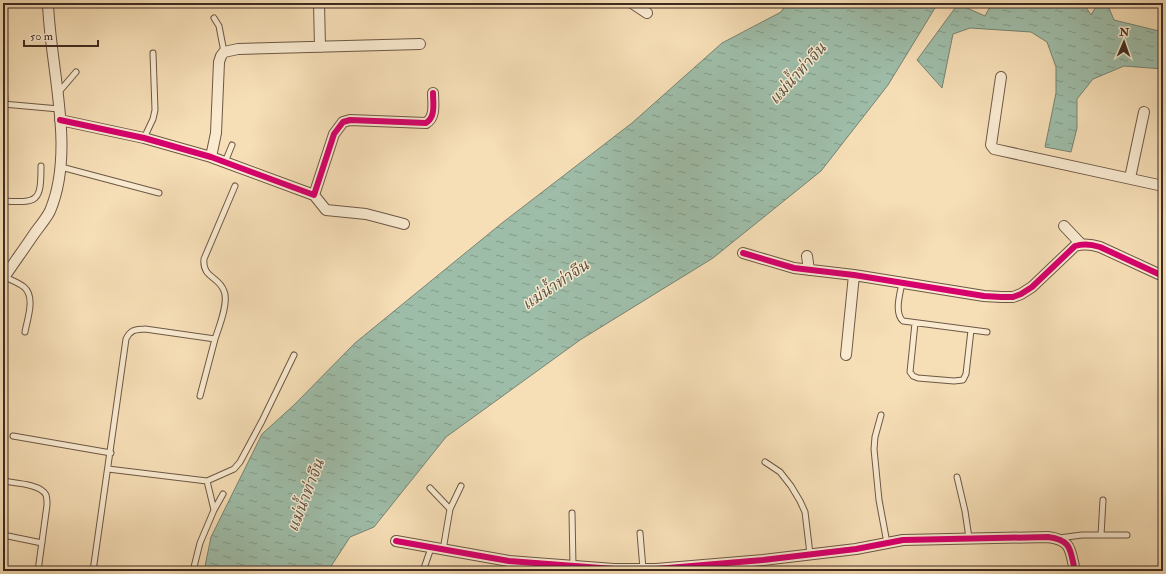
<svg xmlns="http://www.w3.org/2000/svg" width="1166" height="574" font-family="'IM FELL Double Pica','Noto Serif Thai',serif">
<defs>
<pattern id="water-ripples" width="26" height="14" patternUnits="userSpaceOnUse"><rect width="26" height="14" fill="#9ebda9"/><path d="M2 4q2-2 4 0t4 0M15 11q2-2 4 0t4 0" fill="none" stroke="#829a89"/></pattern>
</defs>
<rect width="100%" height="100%" fill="#f6deb6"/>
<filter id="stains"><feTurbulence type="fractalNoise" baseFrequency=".005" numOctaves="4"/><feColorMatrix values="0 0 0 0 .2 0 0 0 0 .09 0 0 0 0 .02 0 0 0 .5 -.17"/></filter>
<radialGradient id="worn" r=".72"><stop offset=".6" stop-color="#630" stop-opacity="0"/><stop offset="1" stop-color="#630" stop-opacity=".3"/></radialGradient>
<!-- water -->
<path fill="url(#water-ripples)" stroke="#788372" d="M787,3H938L888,85L821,171L713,258L580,340L446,437L374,527L350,537L328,571H204L211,537L262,434L294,405L355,343L502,223L632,123L722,43L781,12Z
M992,3H1086V7L1091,15L1098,3H1107L1114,20L1163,32V69L1124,66L1093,79L1077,99V128L1071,152L1045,147L1056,93V67L1047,42L1031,32L970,28L953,34L942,88L917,60L958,4L985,16Z"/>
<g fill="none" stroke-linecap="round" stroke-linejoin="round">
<!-- service casing -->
<g stroke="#6d5846" stroke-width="7">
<path id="service" d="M214,18L219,26L224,52
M3,60L5,104
M58,93L76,72
M3,104L59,109
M144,138L153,119L155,110L153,53
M225,162L232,145
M61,167L159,193
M3,201C38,203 41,202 41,166
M5,277C11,280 19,283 24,287C36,297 27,320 25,332
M902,283C900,294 894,313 903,321L987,332
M915,323L910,372L913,376L918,378L954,381L963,380L966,374L971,330
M215,339C219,327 229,302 224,291C219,276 202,278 204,259L235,186
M881,415L875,437L874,449L879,500L887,543
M13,436L111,453
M765,462L780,472L791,486L800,501L805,512L810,554
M108,469L207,481L234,469L240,462L262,421L294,355
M957,477L965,511L969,538
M3,481C14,483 41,484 46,495C47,498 47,502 47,505L38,571
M430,488L450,509
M214,510L223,494
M572,513L573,566
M640,533L643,569
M3,535L42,543
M1101,535L1103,500
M1059,538L1082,535H1127
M443,550L450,509L461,486
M93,571L126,339C131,329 135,330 145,329L215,339L200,396
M193,571L200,543L214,510L207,481
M423,571L431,548"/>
</g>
<!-- minor casing -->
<g stroke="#6d5846" stroke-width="12">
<path id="minor" d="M319,3L320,47
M632,3L647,13
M1001,77L991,145L994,149L1163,186
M60,120L144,138L211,157L314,195L334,134L343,122L350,120L426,123C436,117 433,103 433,93
M211,157L216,133L219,62L221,56L224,52L238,49L420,44
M1130,178L1144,112
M314,195L326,210L366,214L404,224
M1064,226L1081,244
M743,253L794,268L854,275L984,296L1001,297H1013L1021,294L1032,287L1075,246C1084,243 1091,244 1100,247L1163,276
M807,256L809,270
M3,279C13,264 24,249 34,234C39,227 46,219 50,211C76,150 50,68 48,3
M846,355L854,275
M396,541L509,561L614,569H656L763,560L856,549L903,540L1048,537C1072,540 1070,550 1075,571"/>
</g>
<!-- service -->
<use href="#service" stroke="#f9ead0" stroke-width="5"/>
<!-- minor -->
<use href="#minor" stroke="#f9ead0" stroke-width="10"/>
<!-- cycleway casing -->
<g stroke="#f9ead0" stroke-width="8">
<path id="cycleway" d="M60,120L144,138L211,157L314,195L334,134L343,122L350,120L426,123C436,117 433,103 433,93
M743,253L794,268L854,275L984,296L1001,297H1013L1021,294L1032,287L1075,246C1084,243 1091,244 1100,247L1163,276
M396,541L509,561L614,569H656L763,560L856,549L903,540L1048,537C1072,540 1070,550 1075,571"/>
</g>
<!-- cycleway -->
<use href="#cycleway" stroke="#d6006c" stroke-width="6"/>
</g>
<g text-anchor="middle" stroke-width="3" stroke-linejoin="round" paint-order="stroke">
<!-- water labels -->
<g font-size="16" font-style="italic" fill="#575042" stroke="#f9ead0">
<text transform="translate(797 73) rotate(-48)" y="6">แม่น้ำท่าจีน</text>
<text transform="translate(555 284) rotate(-34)" y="6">แม่น้ำท่าจีน</text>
<text transform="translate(305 495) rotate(-69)" y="6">แม่น้ำท่าจีน</text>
</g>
</g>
<!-- margin -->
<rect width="1166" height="574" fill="none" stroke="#f6deb6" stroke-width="16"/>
<rect x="4" y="4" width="1158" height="566" fill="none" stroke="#3f2b20" stroke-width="2"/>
<rect x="8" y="8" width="1150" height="558" fill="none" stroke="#3f2b20"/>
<!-- north arrow -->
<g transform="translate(1124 42) rotate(2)" stroke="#f9ead0" stroke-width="3" paint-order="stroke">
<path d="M0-3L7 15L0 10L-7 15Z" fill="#3f2b20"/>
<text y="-6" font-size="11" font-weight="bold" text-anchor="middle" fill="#3f2b20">N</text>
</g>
<!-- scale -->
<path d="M24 40v6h74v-6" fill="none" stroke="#3f2b20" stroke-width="2"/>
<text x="30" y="40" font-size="12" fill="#3f2b20" stroke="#f9ead0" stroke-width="3" paint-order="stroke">50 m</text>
<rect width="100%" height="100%" filter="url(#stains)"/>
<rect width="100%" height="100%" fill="url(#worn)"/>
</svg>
